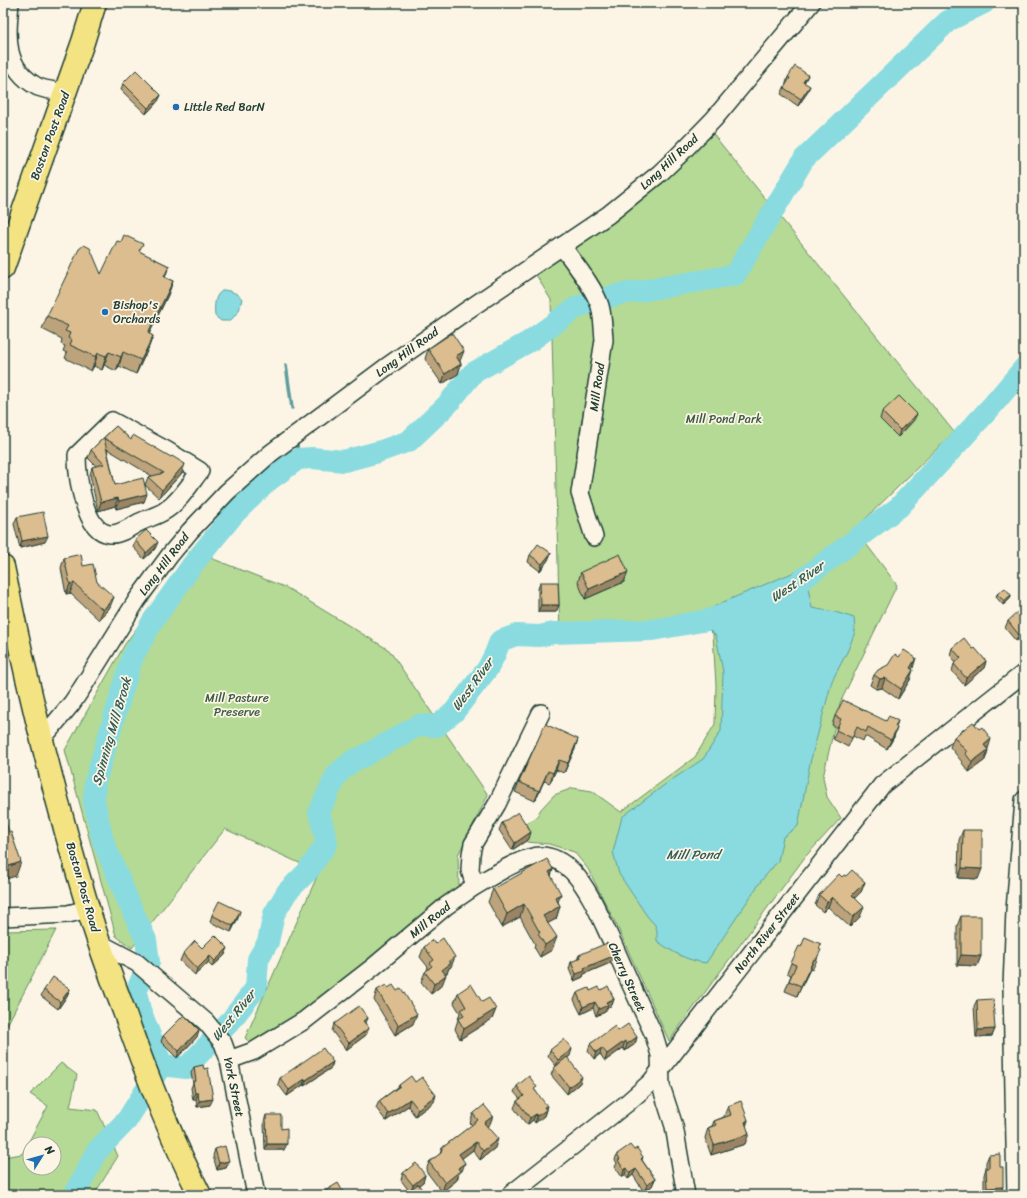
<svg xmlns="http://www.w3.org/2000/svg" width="1027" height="1198" viewBox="0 0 1027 1198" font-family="Sriracha,sans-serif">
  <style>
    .green { fill: #b4da95; stroke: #6a8c64; fill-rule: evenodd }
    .water { fill: #89dbe0; stroke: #5f9c9b }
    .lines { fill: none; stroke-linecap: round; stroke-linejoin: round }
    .stream { stroke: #5f9c9b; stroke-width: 3.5 }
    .river { stroke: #89dbe0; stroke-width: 22 }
    .minor-casing { stroke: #1f3d34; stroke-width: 20 }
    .major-casing { stroke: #1f3d34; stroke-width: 25 }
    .minor { stroke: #fcf5e5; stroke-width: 17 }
    .major { stroke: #f4e382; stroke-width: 22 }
    .wall { fill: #bda37b; stroke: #1f3d34; fill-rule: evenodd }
    .shaded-wall { fill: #9a8464; stroke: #1f3d34 }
    .building { fill: #dcbd8f; stroke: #1f3d34 }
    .poi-dot { fill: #1f6fb2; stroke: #fcf5e5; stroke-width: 1.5 }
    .labels { text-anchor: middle; stroke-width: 3.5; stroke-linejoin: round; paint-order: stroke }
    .poi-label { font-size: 12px; fill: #1f3d34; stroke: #fcf5e5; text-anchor: start }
    .street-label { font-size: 12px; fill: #1f3d34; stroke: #fcf5e5 }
    .park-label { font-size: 12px; fill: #3d5c47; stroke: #fcf5e5 }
    .water-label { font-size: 13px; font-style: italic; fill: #345d56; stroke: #fcf5e5 }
  </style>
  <rect width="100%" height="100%" fill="#fcf5e5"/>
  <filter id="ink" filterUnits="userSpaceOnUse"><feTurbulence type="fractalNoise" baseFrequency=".025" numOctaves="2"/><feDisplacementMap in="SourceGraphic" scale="8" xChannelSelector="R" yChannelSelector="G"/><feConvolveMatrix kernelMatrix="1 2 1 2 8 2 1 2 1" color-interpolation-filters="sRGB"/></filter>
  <g filter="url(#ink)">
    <g class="green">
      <path d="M713,134L954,432L855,529L897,585L840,703L823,777L827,797L841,818L805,857L669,1041L617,926L588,869L574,852L549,844L527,842L524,824L536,818L541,809L554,795L573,788L592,791L621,812L695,757L715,724L716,686L713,634L702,623L661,631L560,638L551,300L535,273L564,256L676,167Z"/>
      <path d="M193,551L287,588L389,650L488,795L458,855L459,887L339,989L251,1043L245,1038L319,872L225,829L132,948L116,936L65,750L125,644Z"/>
      <path d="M56,930L3,1033V931Z"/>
      <path d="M61,1063L77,1075L70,1107L97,1110L118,1156L94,1195H3V1157L22,1154L48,1106L30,1094ZM30,1144H54V1168H30Z"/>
    </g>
    <g class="water">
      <path d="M224,290C231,291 238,293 242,299L239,311L230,321H221L215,316C214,306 214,294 224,290Z"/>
      <path d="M797,571L807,582L812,608L835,612L854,618L855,632L848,650L832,681L810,763L798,826L783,837L778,861L761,881L706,963C685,960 674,953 657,941V930L655,925L647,916L619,874L613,852L622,817L667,783L703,759L721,731L723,672L716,636L708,629L707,611L721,603Z"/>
    </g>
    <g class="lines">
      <g class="stream">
        <path d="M286,365L292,408"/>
        <path d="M297,442L298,459"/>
      </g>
      <g class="river">
        <path d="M780,594L791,588L899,507L991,407L1024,368"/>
        <path d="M162,1065L140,1010L136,992L149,962L146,940L129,903L103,841L94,801L95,782L132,658L152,622L193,564L234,514L269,480L298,459L312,458L344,461L378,452L409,441L447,405L473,373L530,341L577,307L616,295L735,275L804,159L948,21L984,3"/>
        <path d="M162,1065L186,1068L229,1023L256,988L258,959L268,942L274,914L287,892L308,871L327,843L319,812L337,774L354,760L362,757L419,725L437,726L454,712L488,668L495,654L500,641L516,635L539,636L554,633L652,630L708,620L737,611"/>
        <path d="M74,1195L97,1151L127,1120L159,1069"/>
      </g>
      <defs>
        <g id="minor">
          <path d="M10,3C7,37 3,68 38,87C46,90 57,91 65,93"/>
          <path d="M562,246C574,263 594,287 600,306C603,317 603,329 604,340L580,493L594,537"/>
          <path d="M112,421L166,450L200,471C190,484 180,501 166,510C158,516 147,518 138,523C131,527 119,535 110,534C84,532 77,476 77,455Z"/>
          <path d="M42,739L72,703L82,688L137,600L170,555L190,531L227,492L271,453L385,368L466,311L608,215L660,173L678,156L714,119L811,3"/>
          <path d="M475,886C491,877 522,856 541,856C553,856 564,863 573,872C591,892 601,919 613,944C626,974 640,1005 654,1035L660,1055L661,1086L674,1126L686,1195"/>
          <path d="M3,917L68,914L88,909"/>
          <path d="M99,943L137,963L206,1022L223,1043L229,1060L256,1195"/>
          <path d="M229,1060L254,1051L305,1020L372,968L446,906L475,886L470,870L471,854L473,844L497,804L541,713"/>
          <path d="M510,1195L626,1104L651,1082L882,785L1024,673"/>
          <path d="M1016,1195L1012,987L1015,910L1024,800"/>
        </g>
        <g id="major">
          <path d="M3,268L83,42L95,3"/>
          <path d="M3,567C26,681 54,796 88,908C98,943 111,977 124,1011C146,1074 170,1136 200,1195"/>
        </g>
      </defs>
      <use href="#minor" class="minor-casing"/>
      <use href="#major" class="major-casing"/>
      <use href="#minor" class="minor"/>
      <use href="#major" class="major"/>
    </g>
    <g class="wall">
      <path d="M808,75L804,83L807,93L798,106L781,94L786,84V83L788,77Z"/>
      <path d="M123,83L161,95L158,101L146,114L121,90Z"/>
      <path d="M140,252L169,266L165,278L173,281L168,295L149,334L153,336L148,349L136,374L119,366L116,371L104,365L102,370L94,366L91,371L65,358L67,353L63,351L65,346L61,344L62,339L42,329L47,316L101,274Z"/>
      <path d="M428,349L460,361L461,364L458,374L442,384L425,359Z"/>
      <path d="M882,412L914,420L898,437L880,419Z"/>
      <path d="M116,426L131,440L182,473L159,498L145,485L144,502L116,509L115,506L98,511L90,475L92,467L96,466L88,458L91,450ZM107,449L152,476L148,477L145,485H115Z"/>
      <path d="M17,517L45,542L20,548L14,524Z"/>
      <path d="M135,540L155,549L144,559L133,547Z"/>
      <path d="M551,553L548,560L540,571L528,562L530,555Z"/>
      <path d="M64,558L83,566L97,582L110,607L99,620L70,593L66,594L61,568Z"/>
      <path d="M581,572H628L624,582L585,599L578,582Z"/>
      <path d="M540,582L559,605L556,612H538V589Z"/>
      <path d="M997,594L1011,595L1010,599L1003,605L996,597Z"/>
      <path d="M1008,621L1024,635L1016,641L1005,628Z"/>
      <path d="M952,648L973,649L986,661L984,668L964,685L952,671L954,664L956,662L950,655Z"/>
      <path d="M913,668L912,669L910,680L898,699L882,688L876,689L870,685L874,675Z"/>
      <path d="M835,716L886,721H898L896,727L894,737L887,749L865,736L863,741L853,736L848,747L833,739L837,728L832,725Z"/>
      <path d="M954,737L988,750L985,760L969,772L962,763V762L950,747Z"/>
      <path d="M575,749L564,773L556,770L550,783L544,781L535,801L515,792L519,782Z"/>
      <path d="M502,823L529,839L512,850L499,830Z"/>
      <path d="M963,830L978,879L958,878L959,840Z"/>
      <path d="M553,869L551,876L558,902L560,906L556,919L548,923L552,950L540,957L534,947L535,944L520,917L502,927L488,902L493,889Z"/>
      <path d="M846,876L865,882L861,892L855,898L860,917L850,927L828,907L823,912L815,905L819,895L842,877Z"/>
      <path d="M212,915L238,918L231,932L210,922Z"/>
      <path d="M961,916L981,956L977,966L957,965V926Z"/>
      <path d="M821,944L819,949L817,960L812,970L810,969L797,996L785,991L791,975L787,973L791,963L801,947Z"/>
      <path d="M424,947L451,967L449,968L447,973L445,974L442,985L431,994L421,982L425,972L427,970L428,967L420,957Z"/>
      <path d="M202,948L225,955L212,967L208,963L195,975L180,961L183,954Z"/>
      <path d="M579,955L610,963L584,974L583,977L574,981L569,969L571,962L577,960Z"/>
      <path d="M388,988L397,991L413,1024L395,1035L374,1000L377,990Z"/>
      <path d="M70,989L67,996L58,1009L41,996L44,990Z"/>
      <path d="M601,990L614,999L612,1005L607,1008L605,1012L596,1016L593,1008L581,1014L574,1000L577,993Z"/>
      <path d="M458,993L482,1002L496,1009L492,1019L460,1039L455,1029L460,1013L454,1003Z"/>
      <path d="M977,1000L995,1029L992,1036L976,1037L974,1006Z"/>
      <path d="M368,1018L365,1024L366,1035L346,1050L332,1031L334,1024Z"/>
      <path d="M618,1031L637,1037L635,1044L625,1051L623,1048L605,1061L600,1054L594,1059L588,1051L590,1044Z"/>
      <path d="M163,1036L197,1037L177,1058L161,1042Z"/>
      <path d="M550,1050L570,1056L567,1058L580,1083L567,1094L551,1075L554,1068L556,1066L548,1056Z"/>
      <path d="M333,1062L331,1068L304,1086L303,1085L287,1096L278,1084L280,1078Z"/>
      <path d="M194,1067L210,1105L197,1107L196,1100H193L191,1088L193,1083L191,1073Z"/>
      <path d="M415,1082L434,1102L415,1116L408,1106L386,1121L376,1108L379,1101L398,1087L399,1085Z"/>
      <path d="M517,1086L535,1090L546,1110L544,1116L535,1123L533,1120L527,1125L514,1108L517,1101L520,1099L514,1092Z"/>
      <path d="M728,1106L748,1120L746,1126L745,1144L711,1155L705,1138L708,1128L712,1126L714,1121L724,1117V1116Z"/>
      <path d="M473,1114L490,1124L487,1127L495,1148L480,1160L473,1150L462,1158V1171L459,1173L457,1180L442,1192L426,1171L429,1162L440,1154L442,1148L472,1125L470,1123Z"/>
      <path d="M266,1115L281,1129L284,1150H265L264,1122Z"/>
      <path d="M215,1149L229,1161L226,1168L217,1170L213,1156Z"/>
      <path d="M634,1150L643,1157L642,1160L655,1179L652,1186L644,1192L633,1175L628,1179L625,1175L622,1177L615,1167L617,1163L615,1160L617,1154Z"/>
      <path d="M989,1155L1001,1194H984V1175L986,1168V1162Z"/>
      <path d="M403,1173L425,1175L423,1182L409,1191L401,1180Z"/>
      <path d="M325,1191L345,1195H323Z"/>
    </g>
    <g class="shaded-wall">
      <path d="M808,75L801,89L803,82Z"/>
      <path d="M810,86L807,93L798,106L801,99Z"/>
      <path d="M161,95L158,101L146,114L148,108Z"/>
      <path d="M173,281L168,295L143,347L148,333Z"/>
      <path d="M153,336L148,349L136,374L141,360Z"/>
      <path d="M464,351L460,361L453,366L456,356Z"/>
      <path d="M109,352L104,365L102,370L106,356Z"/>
      <path d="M123,352L119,366L116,371L121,357Z"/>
      <path d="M98,353L94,366L91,371L96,357Z"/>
      <path d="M461,364L458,374L442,384L445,374Z"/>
      <path d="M917,414L914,420L898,437L900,430Z"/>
      <path d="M185,464L182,473L159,498L162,490Z"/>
      <path d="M147,494L144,502L116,509L119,501Z"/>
      <path d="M118,498L115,506L98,511L101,502Z"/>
      <path d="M48,536L45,542L20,548L22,541Z"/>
      <path d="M158,542L155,549L144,559L146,553Z"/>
      <path d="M551,553L548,560L540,571L542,564Z"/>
      <path d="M628,572L624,582L585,599L589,589Z"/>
      <path d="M74,583L70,593L66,594L70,584Z"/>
      <path d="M1011,595L1010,599L1003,605L1004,601Z"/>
      <path d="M114,597L110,607L99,620L103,610Z"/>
      <path d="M541,605H559L556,612H538Z"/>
      <path d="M1024,630V635L1016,641L1019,635Z"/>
      <path d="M916,658L913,668L906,678L910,668Z"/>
      <path d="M986,661L984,668L964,685L966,678Z"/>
      <path d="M913,670L910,680L898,699L901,689Z"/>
      <path d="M885,678L882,688L876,689L880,679Z"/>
      <path d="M897,728L894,737L887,749L891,740Z"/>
      <path d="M578,739L575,749L564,773L568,763Z"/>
      <path d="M991,739L988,749L984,745Z"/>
      <path d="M988,750L985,760L969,772L972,762Z"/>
      <path d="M559,760L556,770L550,783L553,773Z"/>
      <path d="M548,771L544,781L535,801L539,791Z"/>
      <path d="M531,832L529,839L512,850L515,843Z"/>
      <path d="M21,862L16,876L3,880V868Z"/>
      <path d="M962,868L982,869L978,879L958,878Z"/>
      <path d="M553,869L549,882V872Z"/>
      <path d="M865,882L861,892L848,905L852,895Z"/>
      <path d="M561,894L556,907L555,897Z"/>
      <path d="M832,897L828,907L823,912L827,902Z"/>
      <path d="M524,904L520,917L502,927L507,914Z"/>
      <path d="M560,906L556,919L539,928L543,916Z"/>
      <path d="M864,907L860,917L850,927L853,917Z"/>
      <path d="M240,911L238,918L231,932L233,926Z"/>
      <path d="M557,937L552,950L540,957L545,945Z"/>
      <path d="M228,948L225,955L212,967L215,961Z"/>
      <path d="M961,955L981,956L977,966L957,965Z"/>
      <path d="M210,956L208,963L195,975L197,969Z"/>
      <path d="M613,956L610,963L584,974L583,977L574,981L576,974L584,968Z"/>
      <path d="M455,957L451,967L449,968L447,973L438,980L442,970L449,961Z"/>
      <path d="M814,959L810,969L797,996L801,986Z"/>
      <path d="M446,975L442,985L431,994L434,984Z"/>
      <path d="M70,989L67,996L58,1009L60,1002Z"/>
      <path d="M614,999L612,1005L607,1008L605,1012L596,1016L599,1009L606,1002Z"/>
      <path d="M595,1002L593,1008L581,1014L583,1007Z"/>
      <path d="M496,1009L492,1019L460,1039L464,1029Z"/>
      <path d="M417,1014L413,1024L395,1035L398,1025Z"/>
      <path d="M368,1018L365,1024L363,1021Z"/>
      <path d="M369,1028L366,1035L346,1050L349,1043Z"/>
      <path d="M995,1029L992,1036L976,1037L978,1030Z"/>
      <path d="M199,1030L197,1037L177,1058L179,1051Z"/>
      <path d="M637,1037L635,1044L625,1051L627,1044Z"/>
      <path d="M625,1041L623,1048L605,1061L607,1054Z"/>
      <path d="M602,1048L600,1054L594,1059L596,1052Z"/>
      <path d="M572,1049L570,1056L556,1067L558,1060Z"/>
      <path d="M333,1062L331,1068L304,1086L306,1080Z"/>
      <path d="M582,1077L580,1083L567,1094L569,1087Z"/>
      <path d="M305,1079L303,1085L287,1096L289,1090Z"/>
      <path d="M195,1093H198L196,1100H193Z"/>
      <path d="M436,1095L434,1102L415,1116L418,1109Z"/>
      <path d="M213,1099L210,1105L197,1107L199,1101Z"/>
      <path d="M410,1099L408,1106L386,1121L388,1114Z"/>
      <path d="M547,1106L544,1116L535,1123L537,1116L544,1107Z"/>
      <path d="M536,1114L533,1120L527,1125L530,1118Z"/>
      <path d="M493,1116L490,1124L481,1132L484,1123Z"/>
      <path d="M748,1120L745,1130V1122Z"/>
      <path d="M749,1134L745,1144L711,1155L714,1145Z"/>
      <path d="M498,1139L495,1148L480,1160L483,1151Z"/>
      <path d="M476,1142L473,1150L456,1163L459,1154Z"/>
      <path d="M267,1144H287L284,1150H265Z"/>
      <path d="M229,1161L226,1168L217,1170L219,1163Z"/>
      <path d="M465,1163L462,1171L459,1173L457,1180L442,1192L445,1183L458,1168Z"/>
      <path d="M627,1168L625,1175L622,1177L624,1170Z"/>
      <path d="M636,1169L633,1175L628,1179L630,1173Z"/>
      <path d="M425,1175L423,1182L410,1192L413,1185Z"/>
      <path d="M655,1179L652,1186L644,1192L647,1185Z"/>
      <path d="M1003,1187L1001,1194H984L987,1188Z"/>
    </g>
    <g class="building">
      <path d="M795,66L808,75L803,82L810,86L801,99L784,88L790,78L788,77Z"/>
      <path d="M136,70L161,95L148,108L123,83Z"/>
      <path d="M124,235L143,244L139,251L169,266L164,277L173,281L148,333L153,336L141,360L123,352L121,357L109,352L106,356L98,353L96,357L70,345L72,340L68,338L70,333L65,331L68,326L47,316L79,249L84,245L90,248L101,274L117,241L121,242Z"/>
      <path d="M452,333L464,351L456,356L461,364L445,374L428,349Z"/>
      <path d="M899,396L917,414L900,430L882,412Z"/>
      <path d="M116,426L131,440L133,435L171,457L172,456L185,464L162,490L148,477L164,473L104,438L115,485L143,478L147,494L119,501L118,498L101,502L92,467L104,464L91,450Z"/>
      <path d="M43,512L48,536L22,541L17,517Z"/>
      <path d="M146,530L158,542L146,553L135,540Z"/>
      <path d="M538,544L551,553L542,564L530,555Z"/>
      <path d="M81,554L83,566L93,564L97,582L114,597L103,610L74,583L70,584L64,558Z"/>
      <path d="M620,554L628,572L589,589L581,572Z"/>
      <path d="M540,582H558L559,605H541Z"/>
      <path d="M1005,588L1011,595L1004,601L997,594Z"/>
      <path d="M1020,610L1024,615V630L1019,635L1008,621Z"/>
      <path d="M964,638L973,649L975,648L986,661L966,678L954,664L961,658L952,648Z"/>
      <path d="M904,650L916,658L910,668L913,670L901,689L885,678L880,679L874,675L878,670L888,665L895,654L899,657Z"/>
      <path d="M843,700L886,721L889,716L898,721L895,726L897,728L891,740L868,727L866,732L857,727L852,738L836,730L841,719L835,716Z"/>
      <path d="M973,722L979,729L982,727L991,739L984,745L988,750L972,762L965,753L967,752L954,737Z"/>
      <path d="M545,724L578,739L568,763L559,760L553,773L548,771L539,791L519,782Z"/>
      <path d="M518,812L531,832L515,843L502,823Z"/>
      <path d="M3,813L9,832H11L21,862L3,868Z"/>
      <path d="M963,830H982V869L962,868Z"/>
      <path d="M547,859L553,869L549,872L561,894L555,897L560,906L543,916L557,937L545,945L538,934L540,933L524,904L507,914L493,889Z"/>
      <path d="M852,870L865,882L852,895L864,907L853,917L832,897L827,902L819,895L839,874L842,877L844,875L846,876Z"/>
      <path d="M219,901L240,911L233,926L212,915Z"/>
      <path d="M961,916H981V956L961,955Z"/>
      <path d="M215,935L228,948L215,961L210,956L197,969L183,954L195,941L202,948Z"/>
      <path d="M805,937L821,944L819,949L821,950L816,960L814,959L801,986L789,981L796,965L791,963L799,946L801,947Z"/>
      <path d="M443,938L455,957L449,961L451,963L442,970L446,975L434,984L425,972L432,966L430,963L434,960L424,947L432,940L435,944Z"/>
      <path d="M607,943L613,956L584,968L585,971L576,974L571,962L580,958L579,955Z"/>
      <path d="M53,977L70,989L60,1002L44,990Z"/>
      <path d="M471,984L482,1002L489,998L496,1009L464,1029L458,1019L464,1016L461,1010L466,1007L458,993Z"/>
      <path d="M386,985L388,988L393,985L397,991L401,988L417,1014L398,1025L377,990Z"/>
      <path d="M608,986L614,999L606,1002L608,1005L599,1009L595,1002L583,1007L577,993L589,988L590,991L599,987L601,990Z"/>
      <path d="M993,999L995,1029L978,1030L977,1000Z"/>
      <path d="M359,1006L368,1018L363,1021L369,1028L349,1043L334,1024Z"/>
      <path d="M184,1015L199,1030L179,1051L163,1036Z"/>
      <path d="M628,1024L637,1037L627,1044L625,1041L607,1054L602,1048L596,1052L590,1044L615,1026L618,1031Z"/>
      <path d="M564,1039L572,1049L558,1060L550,1050Z"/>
      <path d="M323,1048L333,1062L306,1080L305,1079L289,1090L280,1078Z"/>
      <path d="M567,1057L582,1077L569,1087L554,1068Z"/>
      <path d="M203,1065L204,1069L208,1068L213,1099L199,1101L198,1093H195L193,1082L196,1081L194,1067Z"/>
      <path d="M411,1076L415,1082L422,1077L436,1095L418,1109L410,1099L388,1114L379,1101L400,1086L399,1085Z"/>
      <path d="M529,1076L537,1087L534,1089L547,1106L544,1107L546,1110L537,1116L536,1114L530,1118L517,1101L524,1096L517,1086Z"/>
      <path d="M741,1101L748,1120L745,1122L749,1134L714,1145L708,1128L716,1125L714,1121L731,1115L728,1106Z"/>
      <path d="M484,1105L493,1116L484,1123L498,1139L483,1151L476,1142L459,1154L465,1163L458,1168L460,1171L445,1183L429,1162L441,1153L442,1148L478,1120L473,1114Z"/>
      <path d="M266,1115H281V1129L287,1128V1144H267Z"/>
      <path d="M630,1145L634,1150L637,1148L643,1157L641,1159L655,1179L647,1185L636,1169L630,1173L627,1168L624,1170L618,1160L620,1159L617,1154Z"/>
      <path d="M225,1146L229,1161L219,1163L215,1149Z"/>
      <path d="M1000,1154V1167H1003V1187L987,1188L986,1168H989V1155Z"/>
      <path d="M416,1163L425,1175L413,1185L403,1173Z"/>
      <path d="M338,1183L345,1195H327L325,1191Z"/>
      <path d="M418,1184L426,1195H403Z"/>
    </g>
  </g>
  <g class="poi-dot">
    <circle cx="176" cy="107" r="4"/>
    <circle cx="105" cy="312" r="4"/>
  </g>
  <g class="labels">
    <g class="poi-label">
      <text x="184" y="111">Little Red BarN</text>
      <text x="113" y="309">Bishop's<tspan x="113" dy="14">Orchards</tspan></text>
    </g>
    <g class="street-label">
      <text transform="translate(50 136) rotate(-70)" y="4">Boston Post Road</text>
      <text transform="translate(669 162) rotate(-43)" y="4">Long Hill Road</text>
      <text transform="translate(407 352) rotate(-36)" y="4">Long Hill Road</text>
      <text transform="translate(597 387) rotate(-82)" y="4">Mill Road</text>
      <text transform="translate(164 564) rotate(-53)" y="4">Long Hill Road</text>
      <text transform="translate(83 887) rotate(74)" y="4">Boston Post Road</text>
      <text transform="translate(430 920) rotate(-39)" y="4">Mill Road</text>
      <text transform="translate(767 933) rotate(-52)" y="4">North River Street</text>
      <text transform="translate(627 977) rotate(66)" y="4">Cherry Street</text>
      <text transform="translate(234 1087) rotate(78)" y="4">York Street</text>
    </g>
    <g class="park-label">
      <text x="724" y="423">Mill Pond Park</text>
      <text x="237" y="702">Mill Pasture<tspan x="237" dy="14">Preserve</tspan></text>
    </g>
    <g class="water-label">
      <text transform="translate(797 581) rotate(-34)" y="5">West River</text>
      <text transform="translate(472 684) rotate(-54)" y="5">West River</text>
      <text transform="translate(111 731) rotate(-74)" y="5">Spinning Mill Brook</text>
      <text x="693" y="859">Mill Pond</text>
      <text transform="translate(233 1015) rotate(-51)" y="5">West River</text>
    </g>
  </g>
  <rect width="1027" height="1198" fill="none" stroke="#fcf5e5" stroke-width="16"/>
  <rect x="8" y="8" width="1011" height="1182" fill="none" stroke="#1f3d34" stroke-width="1.5" filter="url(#ink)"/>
  <g transform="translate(42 1156) rotate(53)"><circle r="19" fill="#fcf5e5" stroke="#a4ab9e"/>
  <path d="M0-3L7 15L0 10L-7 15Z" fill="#1f6fb2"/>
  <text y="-6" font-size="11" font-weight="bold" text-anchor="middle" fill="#1f3d34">N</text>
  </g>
</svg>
